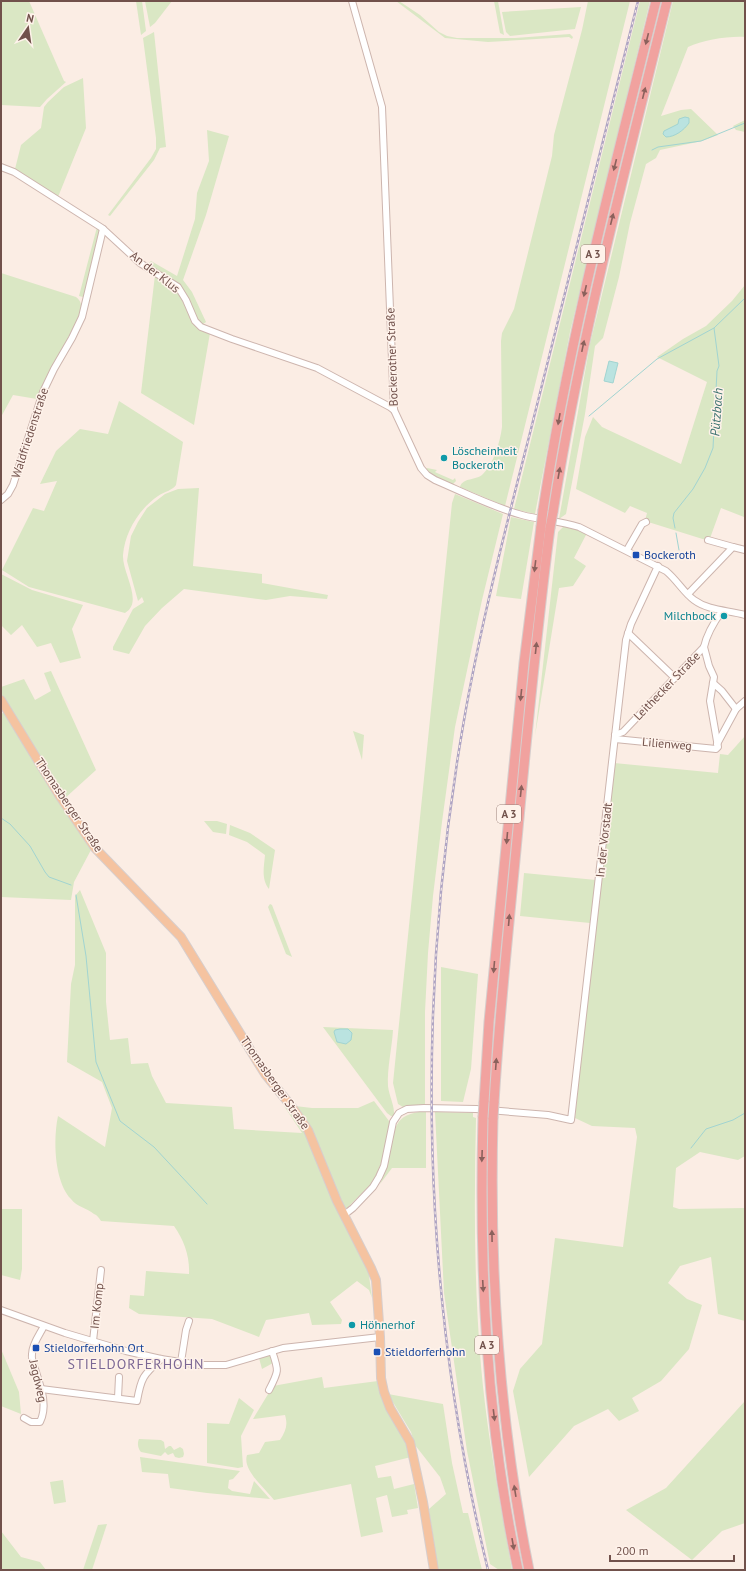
<svg xmlns="http://www.w3.org/2000/svg" width="746" height="1571" viewBox="0 0 746 1571" font-family="'PT Sans',sans-serif">
  <style>
    .green { fill: #dae7c4 }
    .water { fill: #bae3e0; stroke: #a1d4d1 }
    .lines { fill: none; stroke-linecap: round; stroke-linejoin: round }
    .stream { stroke: #a1d4d1; stroke-width: 1 }
    .minor-casing { stroke: #cdb5ae; stroke-width: 8 }
    .major-casing { stroke: #d7cecd; stroke-width: 10 }
    .highway-casing { stroke: #d7cecd; stroke-width: 11 }
    .minor { stroke: #fff; stroke-width: 6 }
    .major { stroke: #f5c3a0; stroke-width: 8 }
    .highway { stroke: #f1a29f; stroke-width: 9 }
    .rail-casing { stroke: #aea4c3; stroke-width: 2.5 }
    .rail { stroke: #fef2ea; stroke-width: 1; stroke-dasharray: 3; stroke-linecap: butt }
    .highway-bridge-casing { stroke: #d7cecd; stroke-width: 11; stroke-linecap: butt }
    .highway-bridge { stroke: #f1a29f; stroke-width: 9 }
    .oneway { fill: #8b615c }
    .culture-dot { fill: #0f9aa8; stroke: #fef2ea; stroke-width: 1.5 }
    .transit-dot { fill: #1a4fb4; stroke: #fef2ea; stroke-width: 1.5 }
    .labels { text-anchor: middle; stroke-width: 3; stroke-linejoin: round; paint-order: stroke }
    .shield { fill: #fef2ea; stroke: #9b817b; stroke-width: 1 }
    .shield-label { font-size: 11px; font-weight: bold; fill: #71514b }
    .street-label { font-size: 12px; fill: #71514b; stroke: #fef2ea }
    .culture-label { font-size: 12px; fill: #0d838f; stroke: #fef2ea; text-anchor: start }
    .transit-label { font-size: 12px; fill: #164399; stroke: #fef2ea; text-anchor: start }
    .water-label { font-size: 13px; font-style: italic; fill: #407673; stroke: #fef2ea }
    .quarter-label { font-size: 14px; letter-spacing: 1px; fill: #7b6794; stroke: #fef2ea }
  </style>
  <rect width="100%" height="100%" fill="#fbede4"/>
  <g class="green">
    <path d="M1,1H29L64,81L66,82L47,99L40,107L1,105Z"/>
    <path d="M136,1H142L146,31L141,35Z"/>
    <path d="M145,1H172L155,23L150,27Z"/>
    <path d="M396,1H399L420,15L439,32L447,36L457,38H515L570,34L573,37L572,39L569,37L488,42L445,38Z"/>
    <path d="M494,1H498L504,35L500,33Z"/>
    <path d="M588,1H630L505,506L460,487C463,477 476,481 483,474C494,463 500,442 502,427L501,341L502,333L514,309L552,156L554,135L582,30Z"/>
    <path d="M640,1H650L570,332L535,514L514,509Z"/>
    <path d="M673,1H745V37C728,36 703,40 688,47L661,116L681,110L691,109L718,135L702,141L660,150L656,158L646,164L630,223L619,277L603,338L595,346L585,414L566,514L559,519L590,344Z"/>
    <path d="M581,7L575,29L510,36L506,32L502,12Z"/>
    <path d="M154,32L166,147L160,148L154,160L110,216L108,215L151,158L156,149V138L143,38Z"/>
    <path d="M83,78L86,128L58,197L15,169L21,145L41,128L44,107L48,102L64,87Z"/>
    <path d="M745,120V132L736,130L733,126Z"/>
    <path d="M207,130L229,136L206,215L183,280L192,292L206,322L202,325C193,316 191,303 185,292C178,281 158,272 147,265L151,261L177,276L195,219L197,193L209,161Z"/>
    <path d="M97,227L100,230L84,302L83,297L79,296Z"/>
    <path d="M1,273L76,297C83,302 81,309 81,316L37,399L13,395L1,417Z"/>
    <path d="M155,275L177,289L192,322L210,333L194,425L141,393Z"/>
    <path d="M745,285L744,517L721,508L709,541L645,521L647,513L630,506L625,513L576,489L585,437L593,417L602,427L681,464L707,382L657,357L683,339L706,326L732,301Z"/>
    <path d="M119,401L183,442L176,485C173,490 164,492 158,496C139,509 125,532 123,555C122,573 144,602 125,613L29,587L2,570L33,508L44,511L57,481L40,484L56,451L80,429L108,434Z"/>
    <path d="M427,468L437,470L435,472L437,473L453,480L455,478L456,481L452,485L432,475L426,469Z"/>
    <path d="M199,488L193,566L262,574V583L328,595L327,599L290,596L266,600L184,589L162,608L145,626L129,654L113,650V647L133,609L144,602L142,597L138,601L127,561L131,536L138,522L147,508L165,494L178,489Z"/>
    <path d="M455,494L503,514L482,600L455,727L442,822L433,896L428,953L425,1012V1105L403,1107L398,1104L393,1083L452,503Z"/>
    <path d="M511,517L534,522L521,599L496,596Z"/>
    <path d="M563,527H568L587,533L574,558L586,566L573,586L559,588L535,736L558,532Z"/>
    <path d="M1,574L32,590L83,605L72,629L81,658L60,663L51,643L37,647L22,625L11,635L1,625Z"/>
    <path d="M51,671L96,770L64,799L1,696V687L24,679L35,700L51,691L44,673Z"/>
    <path d="M5,712L92,848L74,882L71,900L1,897V714Z"/>
    <path d="M353,731L364,735L362,760Z"/>
    <path d="M745,736V1156L738,1160L700,1152L676,1168L673,1207L679,1209L745,1208V1321L718,1314L711,1257L680,1266L668,1283L687,1299L702,1305L689,1349L661,1381L632,1398L639,1411L619,1421L608,1409L574,1426L529,1477L513,1391L520,1369L542,1344L555,1238L623,1247L637,1137L635,1128L592,1126L575,1118L583,1036L614,763L718,773L720,754L728,755Z"/>
    <path d="M204,821H217L227,824L226,834L213,832Z"/>
    <path d="M230,825L250,833L275,850L269,889C261,879 264,867 265,855L247,842L229,835Z"/>
    <path d="M524,873L596,880L590,923L520,916Z"/>
    <path d="M80,890L106,953V1002L110,1040L128,1038L131,1064L148,1063L152,1076L166,1103L232,1107L234,1129L302,1133L284,1106L286,1103L302,1124L368,1268L372,1298L369,1290L357,1281L330,1302L342,1320L341,1324L312,1325L309,1313L266,1320L259,1337L212,1319L139,1314L129,1308L130,1295L144,1296L146,1271L189,1274C190,1257 184,1240 174,1226L101,1221C99,1218 97,1215 94,1214C87,1208 77,1207 71,1199C54,1181 53,1139 58,1116L105,1147L112,1108L102,1082L67,1062L71,984L75,965V896Z"/>
    <path d="M270,904L272,905L292,957L286,954L268,907Z"/>
    <path d="M441,967L478,974L471,1069L463,1102L441,1101Z"/>
    <path d="M323,1027L393,1030C392,1048 387,1068 388,1086C389,1096 395,1106 394,1116H391L387,1113Z"/>
    <path d="M374,1101L389,1121V1127L383,1158L374,1181L347,1208H343L295,1106L312,1108H358Z"/>
    <path d="M426,1111V1168H392L380,1184C384,1175 387,1167 389,1157C395,1129 392,1114 426,1111Z"/>
    <path d="M435,1112L473,1113V1117L476,1118C474,1201 474,1284 481,1366C487,1435 500,1502 512,1570H499L490,1564L467,1451L444,1293Z"/>
    <path d="M1,1209H22V1269L20,1280L1,1275Z"/>
    <path d="M1,1349L19,1392L21,1414L1,1406Z"/>
    <path d="M268,1354L271,1356L273,1363L262,1369L259,1358Z"/>
    <path d="M322,1377L324,1388L378,1381L402,1432L411,1457L375,1466L378,1478L391,1476L394,1489L414,1484L418,1508L407,1510L408,1514L392,1517L387,1495L376,1498L383,1532L361,1537L351,1484L274,1500C265,1488 242,1470 247,1455L259,1453L265,1442L280,1440C286,1431 288,1425 285,1415L253,1419L273,1386Z"/>
    <path d="M388,1394L443,1404L452,1463L463,1513H468L482,1570H438L429,1509L446,1494L440,1477L415,1445L411,1432Z"/>
    <path d="M239,1398L254,1410L241,1436L243,1467L238,1468L207,1463V1423L229,1424Z"/>
    <path d="M745,1401V1523L722,1531L692,1560L626,1510L666,1488Z"/>
    <path d="M139,1439L161,1440L164,1442L165,1449L169,1446H171L174,1450L180,1447L183,1449L184,1454L183,1457L179,1458L175,1457L173,1453L168,1455L165,1452L161,1456L141,1452C138,1449 137,1443 139,1439Z"/>
    <path d="M140,1457L240,1471L233,1479L229,1480L228,1488L232,1491L250,1494L254,1481L270,1499L207,1493L170,1488L168,1474L142,1472Z"/>
    <path d="M63,1480L66,1502L54,1504L50,1482Z"/>
    <path d="M107,1524L92,1570H83L98,1525Z"/>
    <path d="M1,1531L21,1557L40,1562L46,1570H1Z"/>
  </g>
  <g class="water">
    <path d="M685,117L689,118V123C684,130 675,137 666,137L663,134L664,131L678,124L679,119Z"/>
    <path d="M609,361L618,363L613,383L604,381Z"/>
    <path d="M340,1029H348L352,1033L351,1040L346,1044L337,1042L334,1032L335,1030Z"/>
  </g>
  <g class="lines">
    <g class="stream">
      <path d="M652,150L658,147L701,141L745,123"/>
      <path d="M589,416L657,359L714,328"/>
      <path d="M675,528L673,518L674,513L693,489L705,468L713,448L717,371L719,366L714,328L745,298"/>
      <path d="M676,533L679,550"/>
      <path d="M1,818L10,824L30,846L45,872L49,877L71,885"/>
      <path d="M76,895L86,956L96,1062L120,1121L154,1147L207,1204"/>
      <path d="M691,1148L706,1129L733,1120L745,1113"/>
    </g>
    <defs>
      <g id="minor">
        <path d="M352,1L382,107L394,410L421,468L427,475L435,480C463,492 492,507 522,515C541,520 560,521 579,527L666,571C677,580 684,593 694,600C709,611 728,610 745,615"/>
        <path d="M1,167L14,172L102,228L140,263L178,287L186,300L195,321L201,327L232,339L317,368L390,407L394,410"/>
        <path d="M1,500L8,494L13,485L43,392L54,369L72,338L82,317L103,229"/>
        <path d="M708,540L733,547"/>
        <path d="M627,550L642,524L646,522"/>
        <path d="M688,594L733,547L745,550"/>
        <path d="M628,633L675,678"/>
        <path d="M713,683L722,691L736,709"/>
        <path d="M615,735L623,732L704,647C707,633 714,622 722,611"/>
        <path d="M615,739L716,749L718,747L710,701L714,677L709,666L704,647"/>
        <path d="M717,744L736,709L745,701"/>
        <path d="M344,1215L353,1208L373,1187L379,1177L384,1166L393,1122L399,1113L407,1109L424,1108L476,1109L548,1115L571,1120L626,640L631,624L658,566"/>
        <path d="M1,1310L65,1333L126,1351L161,1359L200,1365H226L283,1348L380,1337"/>
        <path d="M93,1341L101,1270"/>
        <path d="M181,1362L186,1330L189,1321"/>
        <path d="M41,1389L137,1401C141,1378 143,1375 161,1359"/>
        <path d="M269,1390C279,1371 279,1371 272,1351"/>
        <path d="M118,1398L119,1377"/>
        <path d="M24,1418L31,1422H40C48,1406 41,1388 36,1372C34,1366 31,1360 32,1354C32,1344 40,1334 44,1326"/>
      </g>
      <path id="major" d="M1,700L59,795L95,848L181,937L265,1074L292,1107L308,1130L337,1201L371,1268L376,1280L380,1337L381,1378L384,1392L390,1408L410,1442L423,1502L434,1570"/>
      <g id="highway">
        <path d="M543,510C569,338 614,170 656,1"/>
        <path d="M553,512C580,339 625,171 667,1"/>
        <path d="M484,1102L489,1022L524,663L541,527"/>
        <path d="M494,1103C499,1018 508,934 516,850C526,743 536,635 550,528"/>
        <path d="M483,1117C479,1269 486,1421 518,1570"/>
        <path d="M493,1118C489,1270 499,1421 529,1570"/>
      </g>
    </defs>
    <use href="#minor" class="minor-casing"/>
    <use href="#major" class="major-casing"/>
    <use href="#highway" class="highway-casing"/>
    <use href="#minor" class="minor"/>
    <use href="#major" class="major"/>
    <use href="#highway" class="highway"/>
    <defs>
      <path id="rail" d="M488,1570C421,1294 415,1005 463,726C480,626 506,527 531,429C566,286 603,144 638,1"/>
    </defs>
    <use href="#rail" class="rail-casing"/>
    <use href="#rail" class="rail"/>
    <defs>
      <g id="highway-bridge">
        <path d="M541,527L543,510"/>
        <path d="M550,528L553,512"/>
        <path d="M483,1117L484,1102"/>
        <path d="M493,1118L494,1103"/>
      </g>
    </defs>
    <use href="#highway-bridge" class="highway-bridge-casing"/>
    <use href="#highway-bridge" class="highway-bridge"/>
  </g>
  <defs><path id="oneway-solid" d="M-6-.8H1V-3.2L6.5 0L1 3.2V.8H-6Z"/></defs>
  <g class="oneway">
    <use href="#oneway-solid" transform="translate(647 39) rotate(104)"/>
    <use href="#oneway-solid" transform="translate(644 93) rotate(-76)"/>
    <use href="#oneway-solid" transform="translate(615 165) rotate(104)"/>
    <use href="#oneway-solid" transform="translate(612 219) rotate(-76)"/>
    <use href="#oneway-solid" transform="translate(585 291) rotate(103)"/>
    <use href="#oneway-solid" transform="translate(583 346) rotate(-78)"/>
    <use href="#oneway-solid" transform="translate(559 419) rotate(100)"/>
    <use href="#oneway-solid" transform="translate(559 473) rotate(-80)"/>
    <use href="#oneway-solid" transform="translate(535 566) rotate(97)"/>
    <use href="#oneway-solid" transform="translate(536 648) rotate(-84)"/>
    <use href="#oneway-solid" transform="translate(521 695) rotate(96)"/>
    <use href="#oneway-solid" transform="translate(521 791) rotate(-84)"/>
    <use href="#oneway-solid" transform="translate(507 838) rotate(95)"/>
    <use href="#oneway-solid" transform="translate(509 920) rotate(-85)"/>
    <use href="#oneway-solid" transform="translate(494 967) rotate(95)"/>
    <use href="#oneway-solid" transform="translate(496 1064) rotate(-86)"/>
    <use href="#oneway-solid" transform="translate(482 1156) rotate(92)"/>
    <use href="#oneway-solid" transform="translate(492 1236) rotate(-91)"/>
    <use href="#oneway-solid" transform="translate(483 1286) rotate(87)"/>
    <use href="#oneway-solid" transform="translate(494 1415) rotate(83)"/>
    <use href="#oneway-solid" transform="translate(515 1491) rotate(-99)"/>
    <use href="#oneway-solid" transform="translate(513 1544) rotate(80)"/>
  </g>
  <g class="culture-dot">
    <circle cx="444" cy="458" r="4"/>
    <circle cx="724" cy="616" r="4"/>
    <circle cx="352" cy="1325" r="4"/>
  </g>
  <g class="transit-dot">
    <rect x="632" y="551" width="8" height="8" rx="2"/>
    <rect x="32" y="1344" width="8" height="8" rx="2"/>
    <rect x="373" y="1348" width="8" height="8" rx="2"/>
  </g>
  <g class="labels">
    <g class="shield">
      <rect x="581" y="245" width="24" height="18" rx="3"/>
      <rect x="497" y="805" width="24" height="18" rx="3"/>
      <rect x="475" y="1336" width="24" height="18" rx="3"/>
    </g>
    <g class="shield-label">
      <text x="593" y="258">A 3</text>
      <text x="509" y="818">A 3</text>
      <text x="487" y="1349">A 3</text>
    </g>
    <g class="street-label">
      <text transform="translate(155 272) rotate(38)" y="4">An der Klus</text>
      <text transform="translate(392 357) rotate(-92)" y="4">Bockerother Straße</text>
      <text transform="translate(30 433) rotate(-72)" y="4">Waldfriedenstraße</text>
      <text transform="translate(667 686) rotate(-46)" y="4">Leithecker Straße</text>
      <text transform="translate(667 744) rotate(5)" y="4">Lilienweg</text>
      <text transform="translate(69 805) rotate(56)" y="4">Thomasberger Straße</text>
      <text transform="translate(604 840) rotate(-84)" y="4">In der Vorstadt</text>
      <text transform="translate(275 1083) rotate(55)" y="4">Thomasberger Straße</text>
      <text transform="translate(97 1306) rotate(-84)" y="4">Im Komp</text>
      <text transform="translate(38 1381) rotate(77)" y="4">Jagdweg</text>
    </g>
    <g class="culture-label">
      <text x="452" y="455">Löscheinheit<tspan x="452" dy="14">Bockeroth</tspan></text>
      <text x="716" y="620" text-anchor="end">Milchbock</text>
      <text x="360" y="1329">Höhnerhof</text>
    </g>
    <g class="transit-label">
      <text x="644" y="559">Bockeroth</text>
      <text x="44" y="1352">Stieldorferhohn Ort</text>
      <text x="385" y="1356">Stieldorferhohn</text>
    </g>
    <g class="water-label">
      <text transform="translate(716 412) rotate(-86)" y="5">Pützbach</text>
    </g>
    <g class="quarter-label">
      <text x="136" y="1369">STIELDORFERHOHN</text>
    </g>
  </g>
  <rect width="746" height="1571" fill="none" stroke="#71514b" stroke-width="4"/>
  <g transform="translate(28 28) rotate(13)" stroke="#fef2ea" stroke-width="3" paint-order="stroke">
  <path d="M0-3L7 15L0 10L-7 15Z" fill="#71514b"/>
  <text y="-6" font-size="11" font-weight="bold" text-anchor="middle" fill="#71514b">N</text>
  </g>
  <path d="M610 1555v6h124v-6" fill="none" stroke="#71514b" stroke-width="2"/>
  <text x="616" y="1555" font-size="12" fill="#71514b" stroke="#fef2ea" stroke-width="3" paint-order="stroke">200 m</text>
</svg>
